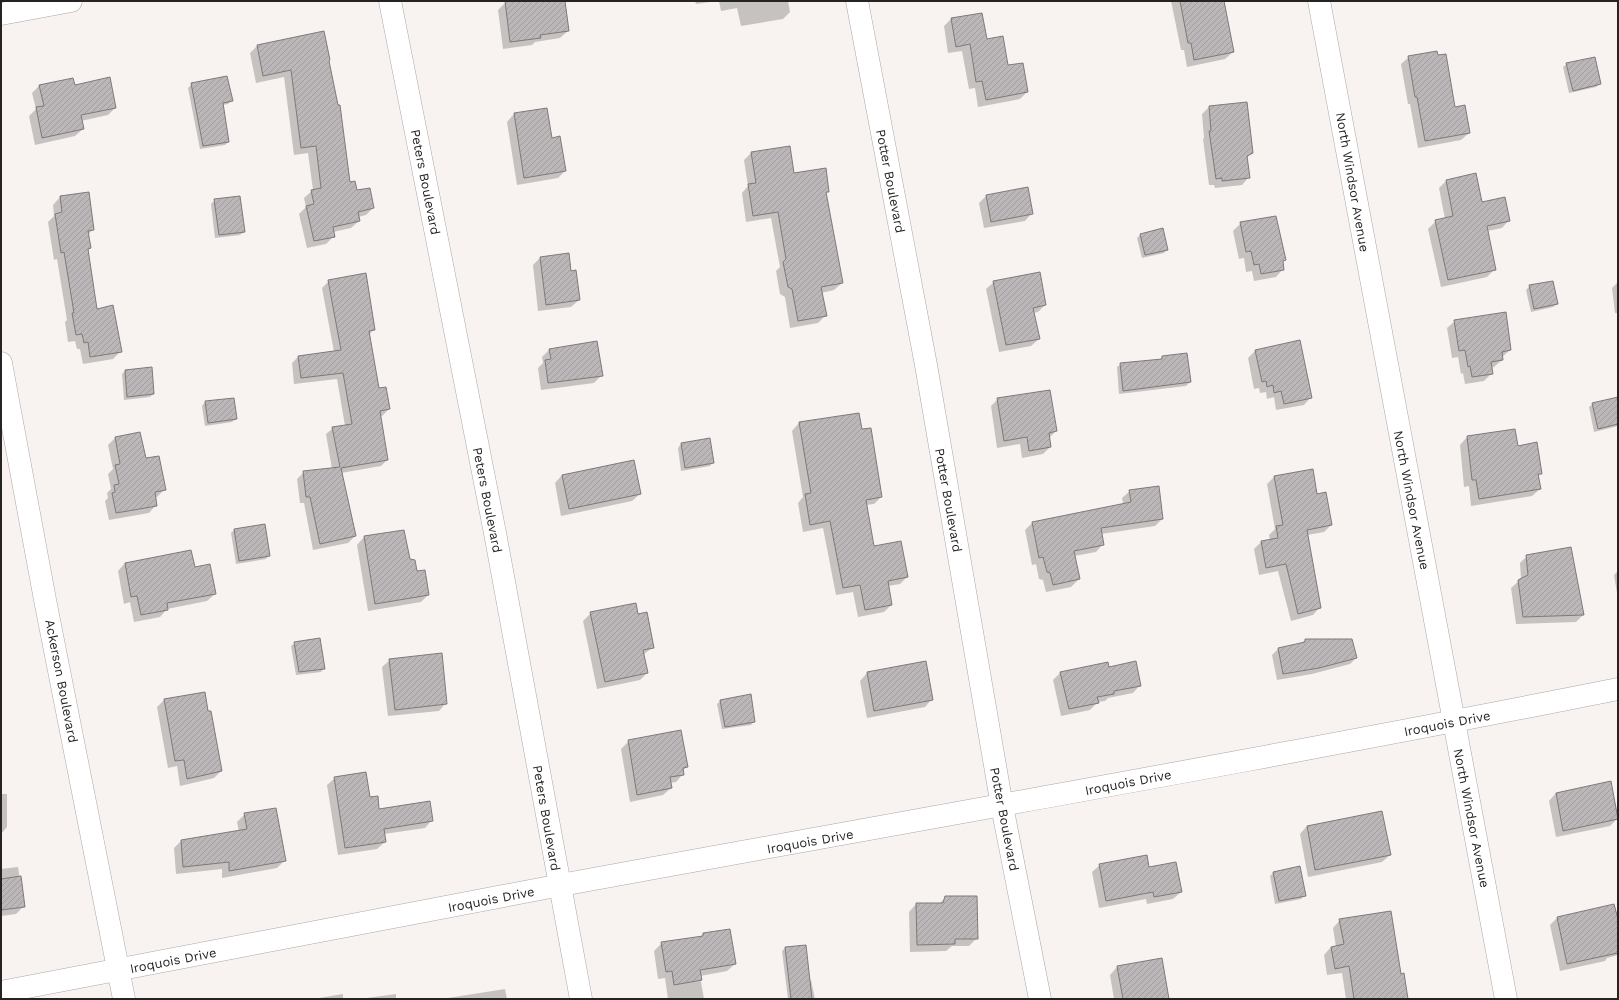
<svg xmlns="http://www.w3.org/2000/svg" width="1619" height="1000" viewBox="0 0 1619 1000" font-family="'Work Sans',sans-serif">
  <style>
    .shadow { fill: #0003 }
    .building { fill: url(#building-hatch); stroke: #7e7a7c }
    .lines { fill: none; stroke-linecap: round; stroke-linejoin: round }
    .minor-casing { stroke: #aba7a5; stroke-width: 23 }
    .tertiary-casing { stroke: #aba7a5; stroke-width: 23 }
    .minor { stroke: #fff; stroke-width: 22 }
    .tertiary { stroke: #fff; stroke-width: 22 }
    .labels { text-anchor: middle; stroke-width: 3; stroke-linejoin: round; paint-order: stroke }
    .street-label { font-size: 13px; fill: #262423; stroke: #fff }
  </style>
  <defs>
    <pattern id="building-hatch" width="6" height="6" patternUnits="userSpaceOnUse"><rect width="6" height="6" fill="#bbb6b8"/><path d="M-1 1l2-2M0 6l6-6M5 7l2-2" fill="none" stroke="#a19c9e"/></pattern>
  </defs>
  <rect width="100%" height="100%" fill="#f8f3f1"/>
  <g class="shadow">
    <path d="M516,1H564L568,31L560,38L535,42L532,45L503,49L498,10L505,3Z"/>
    <path d="M695,1H717L696,4Z"/>
    <path d="M719,1H788L790,12L783,19L741,26L737,8L721,11Z"/>
    <path d="M1171,1H1223L1233,52L1225,59L1187,67L1184,50H1181Z"/>
    <path d="M981,14L986,40L1027,92L1020,99L978,107L975,88L969,89L962,51L948,53L944,26L951,19Z"/>
    <path d="M323,32L349,183L356,192L373,208L366,215L358,217L359,221L351,228L333,232L334,236L326,244L307,248L299,214L306,207L304,198L313,190L308,153L294,155L284,77L256,83L250,53L257,46Z"/>
    <path d="M1409,57L1454,108L1469,133L1461,140L1418,148L1410,104H1408L1401,64Z"/>
    <path d="M1567,64L1600,84L1596,87L1569,93L1563,67Z"/>
    <path d="M192,84L231,101L228,104L223,105L228,142L225,145L200,149L188,88Z"/>
    <path d="M40,85L74,86L115,108L108,115L81,121L83,129L75,136L35,145L29,116L36,109L32,93Z"/>
    <path d="M1209,107L1252,152L1247,158L1249,177L1242,185L1215,188L1214,185H1209L1203,139L1204,138L1202,114Z"/>
    <path d="M547,109L551,139L565,171L558,178L517,185L507,122L514,114Z"/>
    <path d="M751,153L828,191L825,195L842,283L834,290L821,293L826,315L818,323L790,328L785,297L780,294L776,271L780,267L771,218L746,222L742,193L748,186L744,160Z"/>
    <path d="M1446,181L1509,220L1502,228L1487,231L1495,269L1487,277L1441,287L1428,229L1436,221L1445,219L1439,188Z"/>
    <path d="M88,193L93,229L88,235L90,248L87,250L96,310L121,351L113,359L83,364L80,349H77L75,341L68,342L65,322L67,320L57,259L54,260L48,222L54,216L53,205L60,197Z"/>
    <path d="M986,196L1032,213L1025,221L984,228L979,203Z"/>
    <path d="M215,200L244,232L240,235L215,238L211,204Z"/>
    <path d="M1241,223L1285,259L1282,263L1283,269L1276,277L1254,281L1252,271L1246,272L1244,258L1239,259L1233,231Z"/>
    <path d="M1162,229L1167,249L1164,253L1142,258L1137,238L1140,235Z"/>
    <path d="M540,258L570,272L579,300L571,307L538,311L533,265Z"/>
    <path d="M329,281L374,329L369,335L379,389L389,409L382,416H380L387,460L381,466L341,473L355,536L348,543L313,550L304,503H300L297,479L304,472L332,469L326,434L333,428L345,426L337,379L294,384L292,363L298,357L334,352L322,288Z"/>
    <path d="M994,282L1045,305L1038,312L1033,313L1039,339L1031,346L999,352L986,289Z"/>
    <path d="M1618,282V313H1615L1612,288Z"/>
    <path d="M1530,286L1557,304L1553,307L1531,312L1526,290Z"/>
    <path d="M1455,321L1510,350L1501,358L1502,360L1494,367L1491,368L1492,373L1484,381L1465,384L1463,373L1461,374L1458,357L1452,358L1447,328Z"/>
    <path d="M550,349L602,375L594,383L541,390L538,368L543,363L542,357Z"/>
    <path d="M1255,351L1311,397L1304,405L1276,410L1274,397L1267,399L1266,392L1260,393L1259,388L1254,389L1248,358Z"/>
    <path d="M1162,357L1190,382L1186,386L1119,394L1117,367L1121,364L1159,360Z"/>
    <path d="M125,371L153,394L150,397L124,400L122,374Z"/>
    <path d="M998,399L1056,431L1049,438L1050,447L1043,454L1022,458L1020,444L997,448L991,406Z"/>
    <path d="M205,402L236,419L232,422L205,426L202,406Z"/>
    <path d="M1593,404H1618V426L1594,432L1589,407Z"/>
    <path d="M858,414L861,430L881,497L874,504L866,505L873,547L907,577L900,584L888,586L891,605L884,612L858,617L853,592L836,595L823,528L803,532L798,503L803,497L792,431L799,423Z"/>
    <path d="M1515,430L1517,447L1541,473L1538,477L1540,489L1532,496L1471,506L1469,486L1464,487L1460,445L1467,437Z"/>
    <path d="M115,438L145,460L165,489L157,497H155L156,505L149,513L109,520L105,501L108,498L107,493L111,489L108,474L113,469L108,445Z"/>
    <path d="M709,439L713,462L710,466L681,471L678,448L681,444Z"/>
    <path d="M1312,470L1316,495L1331,525L1324,532L1307,535L1320,607L1313,615L1291,621L1278,571L1259,575L1254,549L1261,542L1270,540L1269,535L1275,529L1267,484L1274,477Z"/>
    <path d="M562,475L640,494L632,501L561,516L555,483Z"/>
    <path d="M1130,491L1162,519L1155,526L1101,534L1103,544L1096,552L1074,556L1079,579L1071,587L1046,592L1043,580L1039,579L1036,564L1032,565L1025,530L1032,523L1123,504L1122,498Z"/>
    <path d="M264,525L269,555L266,559L236,564L231,533L234,530Z"/>
    <path d="M364,537L409,560L428,595L421,602L368,611L357,545Z"/>
    <path d="M1527,556L1583,615L1576,622L1516,624L1511,588L1521,579L1520,563Z"/>
    <path d="M125,563L194,568L215,594L207,601L167,609L160,617L134,622L130,602L124,604L118,571Z"/>
    <path d="M1618,571V599L1614,575Z"/>
    <path d="M591,613L637,615L653,647L643,655L647,673L640,680L597,689L583,621Z"/>
    <path d="M1305,640H1352L1356,658L1350,664L1312,674L1277,680L1272,655L1278,649L1300,644Z"/>
    <path d="M295,643L324,668L321,672L296,675L291,646Z"/>
    <path d="M390,660L446,703L439,711L388,716L382,667Z"/>
    <path d="M925,662L932,699L925,707L867,718L860,681L867,673Z"/>
    <path d="M1108,668L1140,685L1133,693L1108,698L1105,701L1098,702L1090,710L1061,716L1053,680L1060,673Z"/>
    <path d="M164,700L221,771L214,778L180,786L177,766L168,768L157,707Z"/>
    <path d="M721,700L754,721L751,725L722,729L717,704Z"/>
    <path d="M629,741L687,767L682,771L683,774L676,782L670,783L671,788L663,795L630,802L621,749Z"/>
    <path d="M335,778L369,798L378,810L432,820L425,828L384,834L385,842L377,849L338,855L327,785Z"/>
    <path d="M1610,783L1617,819L1610,826L1556,837L1549,801L1556,793Z"/>
    <path d="M1,790L2,794H7V827L1,834Z"/>
    <path d="M245,814L284,861L277,868L222,878V869L176,874L174,848L181,841L239,832L237,822Z"/>
    <path d="M1307,826L1390,855L1382,862L1308,877L1300,834Z"/>
    <path d="M1100,865L1149,868L1181,892L1173,899L1147,904L1146,899L1099,908L1092,872Z"/>
    <path d="M18,867L24,906L16,914L1,916V869Z"/>
    <path d="M1273,873L1305,895L1301,899L1275,904L1270,876Z"/>
    <path d="M946,897L977,938L969,946H952L946,951L910,952L909,912L916,904H939Z"/>
    <path d="M1614,905L1618,924V955L1607,958L1605,961L1560,971L1550,925L1557,918Z"/>
    <path d="M1340,920L1400,975L1407,999H1346L1342,973L1327,975L1324,955L1331,947H1336L1333,928Z"/>
    <path d="M703,934L735,964L727,971L700,976L704,999H668L665,978L658,979L654,951L662,943L700,937Z"/>
    <path d="M785,948L809,981L811,980L815,999H788L782,951Z"/>
    <path d="M1117,967L1168,999H1114L1110,975Z"/>
    <path d="M505,989L507,999H447L448,998Z"/>
    <path d="M343,994V999H313Z"/>
    <path d="M396,994V999H359Z"/>
  </g>
  <g class="building">
    <path d="M505,1H565L569,31L540,35L541,38L510,42Z"/>
    <path d="M1180,1H1224L1234,52L1194,60L1191,43H1188Z"/>
    <path d="M982,13L987,39L1003,36L1008,65L1023,63L1028,92L986,100L982,81L976,82L970,44L956,47L951,18Z"/>
    <path d="M324,31L330,60L329,61L338,105H340L350,182L355,181L357,190L370,188L374,208L358,212L360,221L333,227L335,237L314,241L306,206L314,204L311,190L321,188L316,146L301,148L291,70L263,76L257,45Z"/>
    <path d="M1437,51L1438,55L1446,54L1455,107L1465,105L1470,133L1425,141L1417,97H1415L1408,56Z"/>
    <path d="M1595,57L1601,84L1573,91L1566,63Z"/>
    <path d="M227,76L233,101L223,103L229,142L203,146L191,83Z"/>
    <path d="M110,77L116,108L81,115L84,129L42,138L36,107L44,106L39,85L73,78L75,85Z"/>
    <path d="M1247,102L1253,153L1247,156L1250,178L1222,181V178L1216,179L1209,131H1211L1209,106Z"/>
    <path d="M547,108L552,138L560,136L566,171L524,178L514,113Z"/>
    <path d="M790,146L794,173L826,168L829,192H826L843,283L821,287L827,316L798,321L792,289L788,287L783,262L786,259L778,212L753,216L748,184L756,183L751,152Z"/>
    <path d="M1476,173L1482,202L1505,197L1510,221L1487,226L1496,270L1448,280L1435,220L1453,216L1446,180Z"/>
    <path d="M1028,187L1033,214L991,222L986,195Z"/>
    <path d="M89,192L94,230L88,231L91,248L88,249L97,309L113,305L122,352L90,357L88,342L84,343L82,334L76,335L72,313H74L64,252L61,253L55,214L62,212L60,196Z"/>
    <path d="M240,196L245,232L219,235L214,199Z"/>
    <path d="M1276,216L1286,260L1283,261L1284,270L1261,274L1259,264L1254,265L1251,251L1246,252L1240,222Z"/>
    <path d="M1163,228L1168,250L1145,255L1140,234Z"/>
    <path d="M569,253L571,271L576,270L580,300L546,305L540,257Z"/>
    <path d="M1040,272L1046,305L1033,308L1040,339L1006,345L993,281Z"/>
    <path d="M366,273L375,330L369,331L379,388L386,387L390,409L380,411L388,460L341,468L356,536L320,544L310,497H306L303,471L340,467L332,427L352,424L343,373L301,378L298,356L341,350L328,280Z"/>
    <path d="M1553,281L1558,304L1534,309L1529,285Z"/>
    <path d="M1506,312L1511,350L1502,352L1503,360L1491,362L1493,374L1472,377L1470,366L1468,367L1465,350L1459,351L1454,320Z"/>
    <path d="M1300,340L1312,398L1284,404L1281,391L1274,393L1273,385L1267,387L1266,381L1262,382L1255,350Z"/>
    <path d="M597,341L603,376L548,383L545,360L551,359L549,349Z"/>
    <path d="M1187,353L1191,382L1123,391L1120,363L1162,359V356Z"/>
    <path d="M152,367L154,394L127,397L125,370Z"/>
    <path d="M1050,390L1057,431L1049,433L1051,447L1029,451L1027,437L1004,441L997,398Z"/>
    <path d="M1618,397V424L1598,429L1592,403Z"/>
    <path d="M234,398L237,419L208,423L205,401Z"/>
    <path d="M859,413L862,429L871,428L882,497L866,500L874,546L901,541L908,577L888,581L892,605L865,610L860,585L843,588L830,521L810,525L805,494L811,493L799,422Z"/>
    <path d="M1515,429L1518,446L1537,442L1542,474H1538L1541,489L1479,499L1476,480H1472L1467,436Z"/>
    <path d="M140,432L146,458L159,456L166,490L155,492L157,506L116,513L112,493L115,492L114,485L119,484L115,465L120,464L115,437Z"/>
    <path d="M710,438L714,463L685,468L681,443Z"/>
    <path d="M634,460L641,494L569,509L562,475Z"/>
    <path d="M1313,469L1317,494L1326,492L1332,525L1307,530L1321,608L1298,614L1286,564L1266,568L1261,541L1278,538L1276,526L1283,525L1274,476Z"/>
    <path d="M1159,486L1163,519L1101,528L1104,545L1074,551L1080,579L1053,585L1050,573L1047,572L1043,557L1039,558L1032,522L1131,502L1129,490Z"/>
    <path d="M265,524L270,556L239,561L234,529Z"/>
    <path d="M404,530L410,559L415,560L417,571L425,570L429,595L375,604L364,536Z"/>
    <path d="M1571,547L1584,615L1523,617L1518,580L1528,575L1526,555Z"/>
    <path d="M191,550L195,567L210,564L216,594L167,603L168,610L141,615L137,596L131,597L125,563Z"/>
    <path d="M636,603L638,614L647,612L654,648L643,650L648,673L605,682L590,612Z"/>
    <path d="M320,638L325,669L299,672L294,642Z"/>
    <path d="M1305,639H1352L1357,658L1319,668L1283,674L1278,648L1305,642Z"/>
    <path d="M442,653L447,704L395,710L389,659Z"/>
    <path d="M926,661L933,700L874,711L867,672Z"/>
    <path d="M1136,661L1141,686L1114,691V694L1097,697L1099,703L1069,709L1060,672L1108,662L1109,667Z"/>
    <path d="M205,692L208,711H211L222,771L187,779L184,760L175,761L164,699Z"/>
    <path d="M751,694L755,722L725,727L720,700Z"/>
    <path d="M681,730L688,767L683,768L684,775L670,777L672,788L637,795L628,740Z"/>
    <path d="M366,772L370,797L378,796L379,809L430,801L433,821L384,829L386,842L345,848L334,777Z"/>
    <path d="M1611,781L1618,819L1563,831L1556,793Z"/>
    <path d="M276,808L286,861L229,871V862L183,867L181,840L247,829L244,813Z"/>
    <path d="M1382,811L1391,855L1315,870L1307,826Z"/>
    <path d="M1147,855L1149,867L1176,862L1182,892L1154,897L1153,892L1106,901L1099,864Z"/>
    <path d="M1300,866L1306,896L1279,901L1273,872Z"/>
    <path d="M21,876L25,907L1,910V879Z"/>
    <path d="M945,896H977L978,939H955V944L917,945L916,903H943Z"/>
    <path d="M1614,904L1618,919V953L1567,964L1557,917Z"/>
    <path d="M1391,911L1401,974L1404,973L1408,999H1354L1349,966L1335,969L1331,947L1344,944L1339,919Z"/>
    <path d="M730,929L736,964L700,970L702,980L674,985L672,971L666,972L661,942L703,936V933Z"/>
    <path d="M806,945L812,999H791L785,947Z"/>
    <path d="M1162,958L1169,999H1123L1117,966Z"/>
  </g>
  <g class="lines">
    <defs>
      <g id="minor">
        <path d="M390,1L495,533L581,999"/>
        <path d="M857,1L926,365L1002,806L1040,999"/>
        <path d="M1,14L71,1"/>
        <path d="M1,363L46,605L124,999"/>
        <path d="M1,992C188,957 374,920 561,885C914,820 1267,759 1618,689"/>
      </g>
      <path id="tertiary" d="M1319,1L1506,999"/>
    </defs>
    <use href="#minor" class="minor-casing"/>
    <use href="#tertiary" class="tertiary-casing"/>
    <use href="#minor" class="minor"/>
    <use href="#tertiary" class="tertiary"/>
  </g>
  <g class="labels">
    <g class="street-label">
      <text transform="translate(891 181) rotate(79)" y="5">Potter Boulevard</text>
      <text transform="translate(426 182) rotate(79)" y="5">Peters Boulevard</text>
      <text transform="translate(1353 182) rotate(80)" y="5">North Windsor Avenue</text>
      <text transform="translate(488 500) rotate(79)" y="5">Peters Boulevard</text>
      <text transform="translate(949 500) rotate(80)" y="5">Potter Boulevard</text>
      <text transform="translate(1412 500) rotate(79)" y="5">North Windsor Avenue</text>
      <text transform="translate(62 681) rotate(79)" y="5">Ackerson Boulevard</text>
      <text transform="translate(1447 723) rotate(-11)" y="5">Iroquois Drive</text>
      <text transform="translate(1128 782) rotate(-11)" y="5">Iroquois Drive</text>
      <text transform="translate(547 818) rotate(80)" y="5">Peters Boulevard</text>
      <text transform="translate(1472 818) rotate(79)" y="5">North Windsor Avenue</text>
      <text transform="translate(1005 819) rotate(79)" y="5">Potter Boulevard</text>
      <text transform="translate(810 841) rotate(-10)" y="5">Iroquois Drive</text>
      <text transform="translate(491 899) rotate(-11)" y="5">Iroquois Drive</text>
      <text transform="translate(173 960) rotate(-11)" y="5">Iroquois Drive</text>
    </g>
  </g>
  <rect width="1619" height="1000" fill="none" stroke="#262423" stroke-width="4"/>
</svg>
